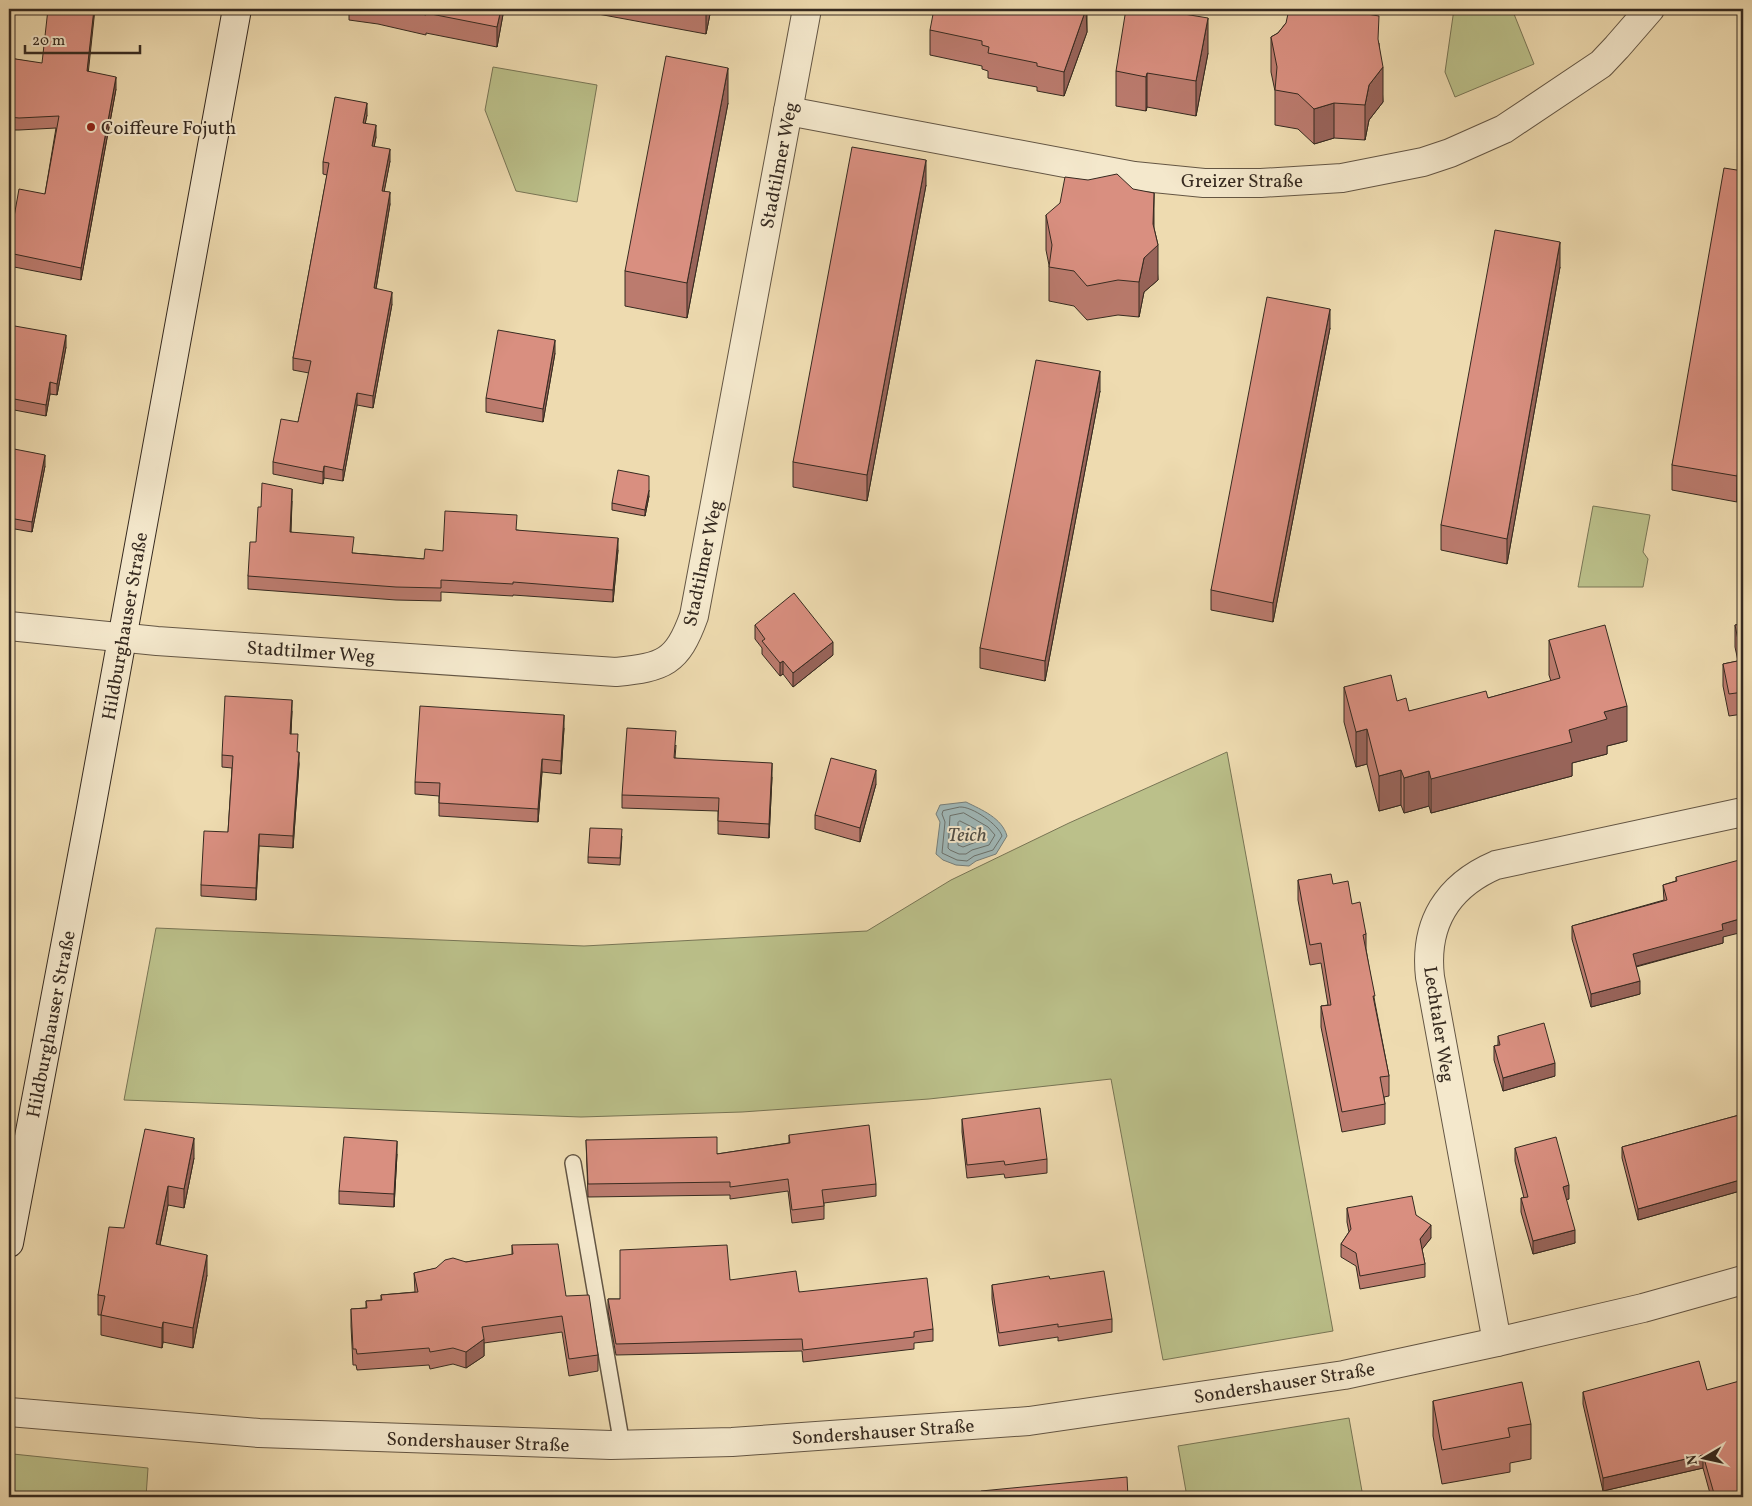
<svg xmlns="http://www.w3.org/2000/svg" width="1752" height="1506" viewBox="0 0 1752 1506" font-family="Vollkorn,serif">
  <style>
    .green { fill: #bbc08a; stroke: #787555 }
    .water { fill: #a0b8b8; stroke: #767f7b }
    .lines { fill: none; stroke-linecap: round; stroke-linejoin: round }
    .shore { stroke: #6b716c; stroke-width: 1 }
    .service-casing { stroke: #645644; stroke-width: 18 }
    .minor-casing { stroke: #645644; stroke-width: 30 }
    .secondary-casing { stroke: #362a20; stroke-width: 30 }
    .service { stroke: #f4e8cc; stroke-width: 15 }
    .minor { stroke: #f4e8cc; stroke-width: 28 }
    .secondary { stroke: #f4e8cc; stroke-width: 28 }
    .wall { fill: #bb7b6e; stroke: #362a20 }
    .shaded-wall { fill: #98645a; stroke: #362a20 }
    .building { fill: #d98f80; stroke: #362a20 }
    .poi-dot { fill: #8f2418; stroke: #f4e8cc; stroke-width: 2 }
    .labels { text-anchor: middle; stroke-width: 4; stroke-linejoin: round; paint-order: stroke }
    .poi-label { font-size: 19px; fill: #362a20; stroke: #f4e8cc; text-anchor: start }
    .street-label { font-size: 19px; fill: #362a20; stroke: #f4e8cc }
    .water-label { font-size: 20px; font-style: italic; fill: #504e46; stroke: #f4e8cc }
  </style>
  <rect width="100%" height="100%" fill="#eedbb0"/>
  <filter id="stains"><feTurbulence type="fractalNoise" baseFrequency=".004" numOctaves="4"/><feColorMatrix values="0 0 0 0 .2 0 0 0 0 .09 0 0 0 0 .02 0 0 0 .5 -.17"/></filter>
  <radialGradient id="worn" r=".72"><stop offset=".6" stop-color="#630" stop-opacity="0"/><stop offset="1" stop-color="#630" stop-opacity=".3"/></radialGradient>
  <g class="green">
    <path d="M1454,9H1512L1534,64L1455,97L1445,72Z"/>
    <path d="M493,67L597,85L577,202L516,191L485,110Z"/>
    <path d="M1593,506L1650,515L1643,552L1648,559L1643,587H1578Z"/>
    <path d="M1227,752L1333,1331L1163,1360L1111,1079L929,1099L742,1112L581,1117L124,1100L156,928L584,946L867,931L951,880L1069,823Z"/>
    <path d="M1349,1418L1363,1497H1187L1178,1446Z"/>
    <path d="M13,1454L148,1468L146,1497H9V1484Z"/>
  </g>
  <path class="water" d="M966,802C982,810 1002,818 1007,836L996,854L976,861L969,866L956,865L943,860L936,854L940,822L936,814L940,805Z"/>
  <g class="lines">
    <g class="shore">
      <path d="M960,807C972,806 999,825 1002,836L993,850L974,856L967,861L957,860L942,853L945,822L942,814L943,811Z"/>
      <path d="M964,813L988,827L995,835L989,845L972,850L966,854H959L950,850L948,848L950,816Z"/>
      <path d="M960,821L984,833L985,836L984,839L963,847L958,845V823Z"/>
    </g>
    <defs>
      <path id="service" d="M573,1163L622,1445"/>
      <g id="minor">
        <path d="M788,111L1134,176L1204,183H1261L1342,178L1423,162L1450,153L1504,129L1601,64L1617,47L1650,9"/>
        <path d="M9,626L157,641L616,672C664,667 677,663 694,616L807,9"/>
        <path d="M1497,1342L1430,977C1424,924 1447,886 1496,865L1743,812"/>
        <path d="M9,1412L259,1433L611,1445L732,1442L1029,1421L1344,1375L1497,1342L1643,1308L1743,1280"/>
      </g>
      <path id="secondary" d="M9,1243L90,814L237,9"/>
    </defs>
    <use href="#service" class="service-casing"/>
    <use href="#minor" class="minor-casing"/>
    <use href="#secondary" class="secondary-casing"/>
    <use href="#service" class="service"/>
    <use href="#minor" class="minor"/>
    <use href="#secondary" class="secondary"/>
  </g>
  <g class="wall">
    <path d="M349,9H504L497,47L426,33V35L378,24L349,20Z"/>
    <path d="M571,9H711L706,34Z"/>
    <path d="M1087,9V32L1064,96L1037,91V87L988,78V71L982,69V66L930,55V30Z"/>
    <path d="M1286,23L1379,43L1383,102L1369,120L1365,140L1334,138L1314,144L1298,129L1275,125V91L1271,72V37L1278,33Z"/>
    <path d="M1208,53L1196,116L1147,107L1146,111L1116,106V71Z"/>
    <path d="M9,58L88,72L116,89L81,280L9,266V245L45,194L56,128L19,130H9Z"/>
    <path d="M728,103L687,318L625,306V271Z"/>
    <path d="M367,115L365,123L376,137L374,146L390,161L384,191L390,204L376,289L392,304L373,408L357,405L343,481L324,478L323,484L273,474V462L298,422L309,373L293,370V358L327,175L323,174V162Z"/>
    <path d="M1743,171L1737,502L1672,490V465Z"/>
    <path d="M926,185L867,501L793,487V462Z"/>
    <path d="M1046,215L1154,229L1158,280L1144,292L1139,317L1118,315L1087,320L1074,306L1049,301V265L1046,250Z"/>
    <path d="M1560,267L1507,564L1441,550V525Z"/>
    <path d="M9,325L66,347L57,395L50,394L46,416L9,409Z"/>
    <path d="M1330,328L1273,622L1211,610V590Z"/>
    <path d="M555,353L543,422L486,412V398Z"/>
    <path d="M1100,391L1045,681L980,668V648Z"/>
    <path d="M9,448L45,466L32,532L9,528Z"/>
    <path d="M649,496L645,516L612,510V503Z"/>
    <path d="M292,501L291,532L353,553L424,559L443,551L517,530L618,550L613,602L513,595V596L441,592V601L396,600L248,589V576L256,542Z"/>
    <path d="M1743,624V714L1729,716L1723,686V664L1738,661L1735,647V625Z"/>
    <path d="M755,625L833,655L793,687L783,674L780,676L762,654V648L755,639Z"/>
    <path d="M1549,640L1627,741L1607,746V754L1572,763V776L1431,813L1429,806L1404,813L1401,805L1379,811L1367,764L1356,767L1344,722V687L1397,701L1409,711L1488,698L1551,681L1549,675Z"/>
    <path d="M292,711L291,734L297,752L299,764L293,848L259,846L256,900L201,896V885L228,832L232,768L222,767V755Z"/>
    <path d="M564,728L561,774L542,772L538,822L439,816V796L415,794V782Z"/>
    <path d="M676,745L675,758L772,777L769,838L718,834V811L622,808V795Z"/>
    <path d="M876,784L860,842L815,829V815Z"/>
    <path d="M622,836L620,865L588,863V857Z"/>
    <path d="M1676,877L1723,937V943L1636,967L1640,994L1591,1007L1572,939V926L1664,900L1663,885L1676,881Z"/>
    <path d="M1298,880L1333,884L1352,904L1366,934V949L1375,1003L1389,1076V1096L1384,1097L1385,1104V1124L1342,1132L1321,1027V1006L1328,1005L1321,963L1310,965L1298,900Z"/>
    <path d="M1498,1036L1555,1076L1503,1091L1494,1060V1046L1498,1045Z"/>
    <path d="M1743,1114L1741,1195L1740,1191L1638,1220L1622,1158V1147Z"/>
    <path d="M962,1119L1047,1159V1173L1005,1178L1004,1174L967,1178L962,1132Z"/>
    <path d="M789,1135L876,1184V1196L824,1203V1219L792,1223L788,1191L730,1199V1195L588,1197L586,1140L717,1154L789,1143Z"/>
    <path d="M1515,1148L1569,1199H1566L1575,1243L1533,1254L1521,1212V1198H1524L1515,1161Z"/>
    <path d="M397,1154L394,1207L339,1204V1191Z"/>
    <path d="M194,1158L184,1208L168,1205L160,1245L207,1275L193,1348L163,1342L162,1348L101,1335V1315H98V1295L124,1228Z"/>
    <path d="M1347,1208L1416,1215L1431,1238L1422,1249L1425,1264V1277L1360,1289L1356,1266L1341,1257V1244L1349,1232L1347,1222Z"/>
    <path d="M512,1245L566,1296L598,1355V1371L569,1376L562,1332L484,1343V1356L466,1368L453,1364L430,1369L429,1365L357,1370L356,1365H353L351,1326V1309L366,1308V1301L381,1300V1295L415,1292L414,1273L466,1262L512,1255Z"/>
    <path d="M1050,1279L1112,1319V1332L1058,1341V1337L999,1346L992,1299V1285Z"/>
    <path d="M730,1280L799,1292L933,1329V1341L914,1343V1349L803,1362L802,1351L616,1355L608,1311V1299H620Z"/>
    <path d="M1707,1390L1743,1497H1711L1703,1468L1603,1491L1583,1404V1392Z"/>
    <path d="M1433,1401L1531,1424V1459L1510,1463V1472L1442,1484L1433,1436Z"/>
  </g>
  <g class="shaded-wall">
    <path d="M94,9H95L87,84V71Z"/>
    <path d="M501,9H504L497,47V27Z"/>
    <path d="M707,9H711L706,34V14Z"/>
    <path d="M1086,9L1087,32L1064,96V72Z"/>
    <path d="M1208,18V53L1196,116V81Z"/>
    <path d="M1383,67V102L1369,120L1365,140V105L1369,85Z"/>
    <path d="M728,68V103L687,318V283Z"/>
    <path d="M1147,73V107L1146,111V77Z"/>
    <path d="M116,77V89L81,280V268Z"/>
    <path d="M367,103V115L363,135V123Z"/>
    <path d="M1334,103V138L1314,144V109Z"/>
    <path d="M376,125V137L372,158V146Z"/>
    <path d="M390,149V161L382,203V191Z"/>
    <path d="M926,160V185L867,501V475Z"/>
    <path d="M390,192V204L374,300V288Z"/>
    <path d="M1154,193V228L1158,245V280L1144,292L1139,317V282L1144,258L1153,224Z"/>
    <path d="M1560,242V267L1507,564V539Z"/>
    <path d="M392,292V304L373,408V396Z"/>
    <path d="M1330,309V328L1273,622V603Z"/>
    <path d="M66,335V347L57,395V384Z"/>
    <path d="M555,340V353L543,422V409Z"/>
    <path d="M1100,371V391L1045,681V661Z"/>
    <path d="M50,382V394L46,416V405Z"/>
    <path d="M357,393V405L343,481V470Z"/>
    <path d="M1743,440V466L1737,502V476Z"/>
    <path d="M45,455V466L32,532V522Z"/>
    <path d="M324,466V478L323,484V472Z"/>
    <path d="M292,489V501L290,545V532Z"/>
    <path d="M649,490V496L645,516V510Z"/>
    <path d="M618,538V550L613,602V590Z"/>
    <path d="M833,642V655L793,687V673Z"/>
    <path d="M783,661V674L780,676V663Z"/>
    <path d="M292,700V711L290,746V734Z"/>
    <path d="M1627,706V741L1607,746V754L1572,763V776L1431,813V779L1569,730L1604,712Z"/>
    <path d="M564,715V728L561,774V761Z"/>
    <path d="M1367,729V764L1356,767V732Z"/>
    <path d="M299,752V764L293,848V836Z"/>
    <path d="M542,759V772L538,822V809Z"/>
    <path d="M772,763V777L769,838V824Z"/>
    <path d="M876,770V784L860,842V828Z"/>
    <path d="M1401,770V805L1379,811V776Z"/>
    <path d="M1429,771V806L1404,813V778Z"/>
    <path d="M259,834V846L256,900V888Z"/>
    <path d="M1743,918V932L1723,937V943L1633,967V954L1722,924Z"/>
    <path d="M1640,981V994L1591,1007V994Z"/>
    <path d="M1555,1063V1076L1503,1091V1078Z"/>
    <path d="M194,1138V1158L184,1208V1189Z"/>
    <path d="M397,1141V1154L394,1207V1194Z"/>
    <path d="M1740,1180V1191L1638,1220V1209Z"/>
    <path d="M1741,1183H1743V1194L1741,1195Z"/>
    <path d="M1569,1185V1199L1563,1200V1187Z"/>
    <path d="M168,1186V1205L156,1264V1244Z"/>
    <path d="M1431,1225V1238L1420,1252V1239Z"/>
    <path d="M1575,1230V1243L1533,1254V1241Z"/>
    <path d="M207,1255V1275L193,1348V1328Z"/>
    <path d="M163,1322V1342L162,1348V1328Z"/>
    <path d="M484,1339V1356L466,1368V1352Z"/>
    <path d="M1703,1455V1468L1603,1491V1478Z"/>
    <path d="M1743,1492V1497H1723Z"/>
  </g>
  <g class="building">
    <path d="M48,9H94L87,71L116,77L81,268L9,253V245L19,189L45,194L59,116L19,118L9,117V58L42,63Z"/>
    <path d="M398,9H501L497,27L426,13V15Z"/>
    <path d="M676,9H707L706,14Z"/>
    <path d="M934,9H1086L1064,72L1037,66V63L988,53L989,47L982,45V41L930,30Z"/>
    <path d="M1126,9H1154L1208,18L1196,81L1147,73L1146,77L1116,71Z"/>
    <path d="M1289,9H1353L1355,12L1379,16L1378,39L1383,67L1369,85L1365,105L1334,103L1314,109L1298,94L1275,90L1277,67L1271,37L1278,33L1286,23Z"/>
    <path d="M666,56L728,68L687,283L625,271Z"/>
    <path d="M335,97L367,103L363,123L376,125L372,146L390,149L382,191L390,192L374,288L392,292L373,396L357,393L343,470L324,466L323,472L273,462L281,419L298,422L311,361L293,358L329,163L323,162Z"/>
    <path d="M852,147L926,160L867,475L793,462Z"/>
    <path d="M1724,168L1743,171V440L1737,476L1672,465Z"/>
    <path d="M1117,174L1133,189L1154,193L1153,224L1158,245L1144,258L1139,282L1118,280L1087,286L1074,271L1049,267L1052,245L1046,215L1060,203L1065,177L1088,180Z"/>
    <path d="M1495,230L1560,242L1507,539L1441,525Z"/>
    <path d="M1267,297L1330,309L1273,603L1211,590Z"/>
    <path d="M9,325L66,335L57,384L50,382L46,405L9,398Z"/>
    <path d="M498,330L555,340L543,409L486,398Z"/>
    <path d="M1036,360L1100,371L1045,661L980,648Z"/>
    <path d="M9,448L45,455L32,522L9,518Z"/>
    <path d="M618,470L649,476V490L645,510L612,503Z"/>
    <path d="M262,483L292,489L290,532L354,537L352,553L424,559L425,549L443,551L445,511L517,515L516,530L618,538L613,590L513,582V584L441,580V588L396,587L248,576L250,542H256L258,507H261Z"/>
    <path d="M794,593L833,642L793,673L783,661L780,663L762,641L765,639L755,625Z"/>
    <path d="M1743,624V692L1729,694L1723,664L1742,660L1735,625Z"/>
    <path d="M1605,625L1627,706L1604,712L1607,719L1569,730L1572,742L1431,779L1429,771L1404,778L1401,770L1379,776L1367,729L1356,732L1344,687L1391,675L1397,701L1406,698L1409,711L1486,691L1488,698L1560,678L1549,640Z"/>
    <path d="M225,696L292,700L290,734H298L297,752H299L293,836L259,834L256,888L201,885L204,831L228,832L233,756L222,755Z"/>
    <path d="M420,706L564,715L561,761L542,759L538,809L439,803L440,783L415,782Z"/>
    <path d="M627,728L676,731L674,758L772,763L769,824L718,821L719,798L622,795Z"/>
    <path d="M831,758L876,770L860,828L815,815Z"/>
    <path d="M590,828L622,829L620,858L588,857Z"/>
    <path d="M1743,859V918L1722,924L1723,930L1633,954L1640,981L1591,994L1572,926L1667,900L1663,885L1677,881L1676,877Z"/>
    <path d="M1331,874L1333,884L1348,881L1352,904L1360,902L1366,934L1363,935L1375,996H1373L1389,1076L1380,1077L1385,1104L1342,1112L1321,1006L1331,1005L1321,943L1310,945L1298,880Z"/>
    <path d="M1544,1023L1555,1063L1503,1078L1494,1046L1500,1045L1498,1036Z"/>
    <path d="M1040,1108L1047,1159L1005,1165L1004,1161L967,1165L962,1119Z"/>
    <path d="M1743,1114V1183H1741L1740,1180L1638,1209L1622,1147Z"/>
    <path d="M869,1125L876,1184L822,1190L824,1206L792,1210L788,1179L730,1187V1182L588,1184L586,1140L717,1137V1154L790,1143L789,1135Z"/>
    <path d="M145,1129L194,1138L184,1189L168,1186L156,1244L207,1255L193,1328L163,1322L162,1328L101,1315L105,1296L98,1295L109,1227L124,1228Z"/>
    <path d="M344,1137L397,1141L394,1194L339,1191Z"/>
    <path d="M1556,1137L1569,1185L1563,1187L1575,1230L1533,1241L1521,1198L1528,1197L1515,1148Z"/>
    <path d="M1412,1196L1416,1215L1431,1225L1420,1239L1425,1264L1360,1276L1356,1253L1341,1244L1351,1229L1347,1208Z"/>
    <path d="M558,1244L566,1296L589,1295L598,1355L569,1359L562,1316L482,1327L484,1339L466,1352L453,1348L430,1352L429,1348L357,1354L356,1349H353L351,1309L367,1308L366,1301L382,1300L381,1295L418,1292L414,1273L436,1268L445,1260L453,1258L466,1262L513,1254L512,1245Z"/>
    <path d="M727,1245L730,1280L796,1271L799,1292L927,1278L933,1329L914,1332V1337L803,1350L802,1339L616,1344L608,1299H620V1250Z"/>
    <path d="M1104,1271L1112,1319L1058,1327V1324L999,1333L992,1285L1049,1276L1050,1279Z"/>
    <path d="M1699,1361L1707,1390L1743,1380V1492L1723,1497H1715L1703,1455L1603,1478L1583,1392Z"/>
    <path d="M1522,1382L1531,1424L1508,1428L1510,1437L1442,1450L1433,1401Z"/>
    <path d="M1127,1477L1128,1497H959H965V1495L981,1493V1491Z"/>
    <path d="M161,1494L198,1497H161Z"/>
  </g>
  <circle class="poi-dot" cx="91" cy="127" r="5"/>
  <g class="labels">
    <g class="poi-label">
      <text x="101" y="134">Coiffeure Fojuth</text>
    </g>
    <g class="street-label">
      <text transform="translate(778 165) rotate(-79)" y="7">Stadtilmer Weg</text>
      <text x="1242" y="187">Greizer Straße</text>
      <text transform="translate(702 563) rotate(-78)" y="7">Stadtilmer Weg</text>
      <text transform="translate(124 626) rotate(-80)" y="7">Hildburghauser Straße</text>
      <text transform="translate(311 651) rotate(4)" y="7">Stadtilmer Weg</text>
      <text transform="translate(50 1024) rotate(-79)" y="7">Hildburghauser Straße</text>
      <text transform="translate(1440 1024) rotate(81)" y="7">Lechtaler Weg</text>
      <text transform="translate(1284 1382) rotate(-9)" y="7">Sondershauser Straße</text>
      <text transform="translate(883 1431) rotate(-4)" y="7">Sondershauser Straße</text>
      <text transform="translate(478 1441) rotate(2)" y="7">Sondershauser Straße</text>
    </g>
    <g class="water-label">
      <text x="967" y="841">Teich</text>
    </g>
  </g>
  <rect width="1752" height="1506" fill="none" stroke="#eedbb0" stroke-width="30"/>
  <rect x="10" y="10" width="1732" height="1486" fill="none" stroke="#362a20" stroke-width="2.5"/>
  <rect x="15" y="15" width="1722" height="1476" fill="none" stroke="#362a20"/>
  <g transform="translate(1704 1458) rotate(261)" stroke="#f4e8cc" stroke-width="4" paint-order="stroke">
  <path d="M0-4L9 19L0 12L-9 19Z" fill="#362a20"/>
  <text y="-8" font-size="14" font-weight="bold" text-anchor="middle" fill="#362a20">N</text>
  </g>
  <path d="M25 45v8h115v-8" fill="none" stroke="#362a20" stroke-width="2.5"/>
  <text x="32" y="45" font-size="15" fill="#362a20" stroke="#f4e8cc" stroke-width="4" paint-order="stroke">20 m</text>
  <rect width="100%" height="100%" filter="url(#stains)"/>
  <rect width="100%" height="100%" fill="url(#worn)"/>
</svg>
